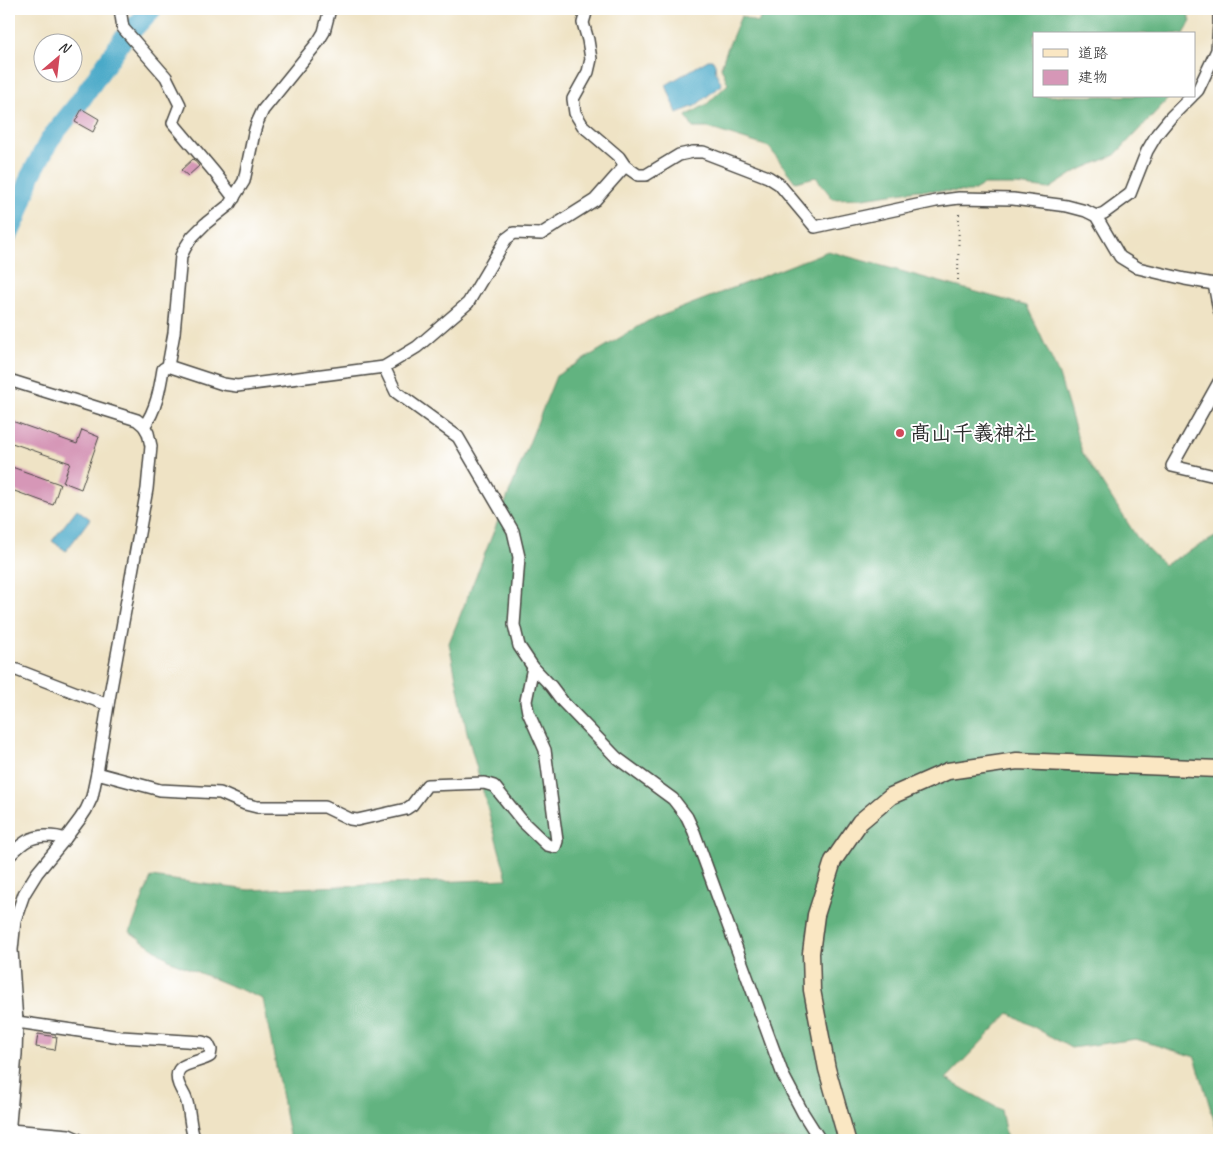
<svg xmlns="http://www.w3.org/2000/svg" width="1228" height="1149" viewBox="0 0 1228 1149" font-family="Caveat,'Klee One',sans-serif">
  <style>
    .forest { fill: #62b380; stroke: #466f56 }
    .water { fill: #49a9c8; stroke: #3a6a7a }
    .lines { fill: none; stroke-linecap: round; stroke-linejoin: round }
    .river { stroke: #49a9c8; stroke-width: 20 }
    .building { fill: #d697b7 }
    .street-casing { stroke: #484742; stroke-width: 14 }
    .secondary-casing { stroke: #484742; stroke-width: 19 }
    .path { stroke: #484742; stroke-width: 2; stroke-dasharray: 1 4; stroke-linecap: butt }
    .street { stroke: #fff; stroke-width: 11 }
    .secondary { stroke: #fae7c3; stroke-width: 16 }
    .poi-dot { fill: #d1495b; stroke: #fff; stroke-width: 2 }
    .labels { text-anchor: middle; stroke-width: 4; stroke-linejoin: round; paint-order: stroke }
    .poi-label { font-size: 21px; font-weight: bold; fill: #2b2b2b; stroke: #fff; text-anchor: start }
  </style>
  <rect width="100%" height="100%" fill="#fff"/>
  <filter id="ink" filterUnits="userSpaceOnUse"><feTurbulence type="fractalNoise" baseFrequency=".02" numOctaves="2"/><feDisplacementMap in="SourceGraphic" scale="10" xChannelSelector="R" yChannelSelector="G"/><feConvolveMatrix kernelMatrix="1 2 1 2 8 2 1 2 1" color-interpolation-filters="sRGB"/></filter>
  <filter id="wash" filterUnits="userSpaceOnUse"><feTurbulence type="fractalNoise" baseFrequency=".0096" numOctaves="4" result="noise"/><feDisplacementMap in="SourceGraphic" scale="20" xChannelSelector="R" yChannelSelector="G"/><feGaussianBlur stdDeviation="1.12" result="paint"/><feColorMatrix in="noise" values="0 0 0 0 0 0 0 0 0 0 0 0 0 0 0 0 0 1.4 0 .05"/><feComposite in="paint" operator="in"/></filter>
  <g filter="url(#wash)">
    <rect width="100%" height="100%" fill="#efe3c5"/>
    <g class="forest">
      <path d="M764,9H1185L1191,21L1184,34H1034V96H1168L1167,100L1115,155L1077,171L1049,189L1016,185H983L971,192L918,190L863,198L833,199L816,177L795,182L769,147L708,128H693L686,116L707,104L728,84L721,67L726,52L741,16L758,23Z"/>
      <path d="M828,251L1027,306L1059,375L1082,452L1138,539L1164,565L1219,535V1137L1195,1057L1136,1039L1071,1048L1009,1013L946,1079L1001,1110L1007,1140H290L263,999L173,962L130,932L151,877L249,890L507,879L467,733L449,643L556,376L648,321Z"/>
    </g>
    <g class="water">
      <path d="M708,60H713L715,64L716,73L722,85L715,90L695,106L677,113L666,85Z"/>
      <path d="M77,509L90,519L66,551L52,541Z"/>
    </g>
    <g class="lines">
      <g class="river">
        <path d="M132,30L152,9"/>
        <path d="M9,234L17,217L31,175L50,139L78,104L123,39"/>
      </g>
    </g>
    <g id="blocks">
      <g class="building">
        <path d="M82,109L99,119L93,132L75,122Z"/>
        <path d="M193,159L199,166L188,176L181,170Z"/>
        <path d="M9,420L77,444L82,430L99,437L81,489L63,482L70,463L9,442Z"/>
        <path d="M9,466L60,484L53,505L9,489Z"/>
        <path d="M38,1034L57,1037L55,1050L36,1047Z"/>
      </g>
    </g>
  </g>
  <g filter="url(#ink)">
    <use href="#blocks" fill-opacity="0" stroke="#484742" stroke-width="1"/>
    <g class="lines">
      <defs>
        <g id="street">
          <path d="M120,9L123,28L166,77L180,105L173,123L215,173L234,198"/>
          <path d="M1219,9V21"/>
          <path d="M1194,94L1198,90L1217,50L1219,25"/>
          <path d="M625,166L638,175H646L679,155L693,152H703L768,177L779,184L815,227L936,201L959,198L1013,199L1067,206L1086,211L1096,216L1120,257L1138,268L1185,279L1214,284L1219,281"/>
          <path d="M1096,216L1104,213L1130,194L1147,151L1157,134L1171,117L1192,96"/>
          <path d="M1214,284L1219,310"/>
          <path d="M168,366L174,333L181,256L185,248L192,237L205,224L229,205L244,181L254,133L257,123L263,110L318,42L324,32L330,9"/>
          <path d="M384,367L396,392L458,437L513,531L519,557L514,625L519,646L533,667L551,686L563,702L617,758L673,799L687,817L694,832L783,1075L803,1113L820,1140"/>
          <path d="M9,380L137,420L144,426L148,433L151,446L147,489L108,705L97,773L92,797L86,810L80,819L65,839L37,873L24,894L15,920L12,950L17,1022L16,1054L9,1135"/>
          <path d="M1219,382L1172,466L1219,477"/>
          <path d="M144,426C156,411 160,388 163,369L168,366L223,384L237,386L384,367L417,347L468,303L506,239L514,233L541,234L595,200L625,166L619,157L583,126L575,113L573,99L588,72L591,59L588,40L583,23L587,9"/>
          <path d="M9,667L108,705"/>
          <path d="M97,773L160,790L220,793L245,804L257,807H325L350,819L357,820L406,809L412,805L427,785L484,783L494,786L523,822L547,845L555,847L557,841L545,750L528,712L526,701L533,667"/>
          <path d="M9,856C22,844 27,837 46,836C53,836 58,836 65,839"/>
          <path d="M17,1022L121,1037L202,1042L208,1044L211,1050L210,1056C203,1061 183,1063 179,1070C176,1075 177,1080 179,1085C181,1090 184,1094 186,1099C191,1113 189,1127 195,1140"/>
          <path d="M10,1130L69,1135L80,1140"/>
        </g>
        <path id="secondary" d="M847,1140L827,1069L812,990L811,953L816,915L833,861L860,822L891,796L948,771L1017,761L1219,769"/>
      </defs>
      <use href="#street" class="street-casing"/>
      <use href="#secondary" class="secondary-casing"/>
      <path class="path" d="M958,280L959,210"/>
      <use href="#street" class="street"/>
      <use href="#secondary" class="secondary"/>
    </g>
  </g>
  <circle class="poi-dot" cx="900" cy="433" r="5"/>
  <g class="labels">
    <g class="poi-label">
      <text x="910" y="440">髙山千義神社</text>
    </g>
  </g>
  <rect width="1228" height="1149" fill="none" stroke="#fff" stroke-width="30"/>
  <rect x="1033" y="32" width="162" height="65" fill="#ffffff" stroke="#aaaaaa"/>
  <rect x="1043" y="49" width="25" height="8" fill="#fae7c3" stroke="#aaaaaa"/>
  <text x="1078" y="58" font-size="15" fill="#2b2b2b">道路</text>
  <rect x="1043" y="70" width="25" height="15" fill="#d697b7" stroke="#aaaaaa"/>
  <text x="1078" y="82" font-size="15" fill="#2b2b2b">建物</text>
  <g transform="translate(58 58) rotate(28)"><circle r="24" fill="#ffffff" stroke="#aaaaaa"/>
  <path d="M0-4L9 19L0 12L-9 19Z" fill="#d1495b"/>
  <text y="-8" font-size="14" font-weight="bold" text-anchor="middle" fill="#2b2b2b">N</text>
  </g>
</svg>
